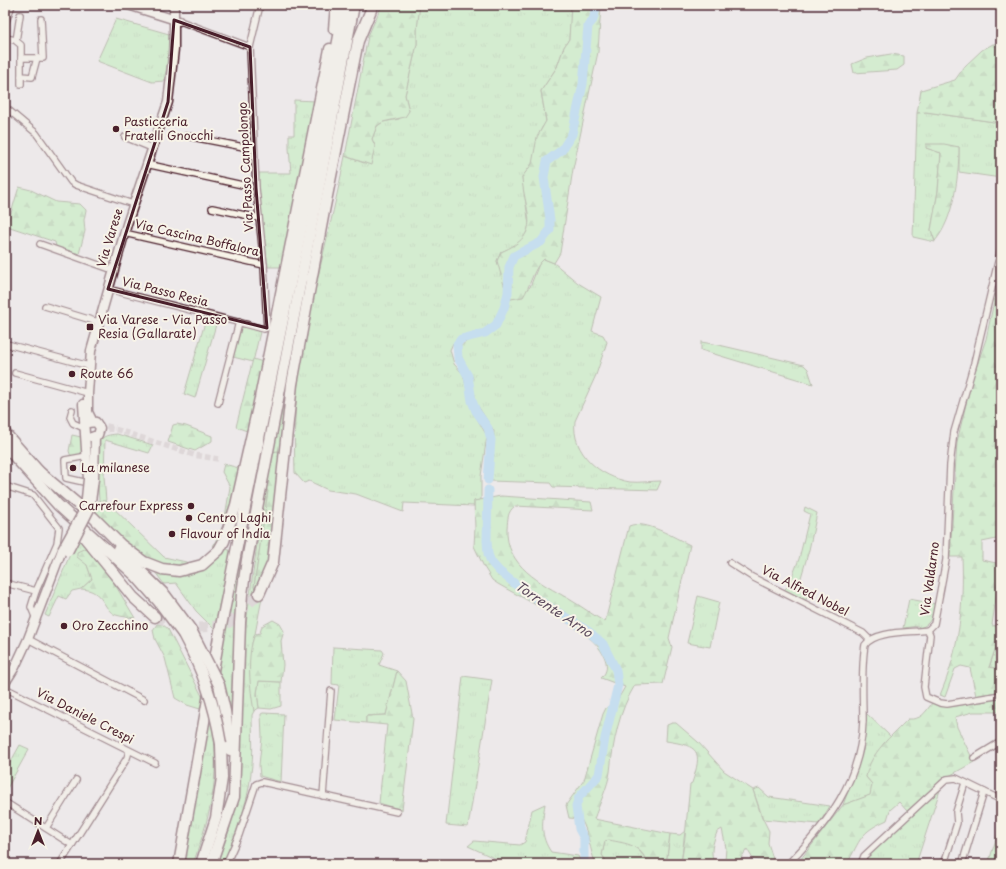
<svg xmlns="http://www.w3.org/2000/svg" width="1006" height="869" viewBox="0 0 1006 869" font-family="'Playpen Sans',sans-serif">
  <style>
    .grass { fill: url(#grass-tufts); stroke: #80876e }
    .forest { fill: url(#forest-firs); stroke: #80876e }
    .lines { fill: none; stroke-linecap: round; stroke-linejoin: round }
    .river { stroke: #97d0f6; stroke-width: 9 }
    .street-tunnel { stroke: #ccc1c4; stroke-width: 5.5; stroke-dasharray: 5.5 3; stroke-linecap: butt }
    .highway-tunnel { stroke: #ccc1c4; stroke-width: 10; stroke-dasharray: 10 5; stroke-linecap: butt }
    .street-casing { stroke: #4a1f2b; stroke-width: 8 }
    .secondary-casing { stroke: #4a1f2b; stroke-width: 11 }
    .highway-casing { stroke: #4a1f2b; stroke-width: 13 }
    .street { stroke: #f7f3e8; stroke-width: 5.5 }
    .secondary { stroke: #f7f3e8; stroke-width: 8 }
    .highway { stroke: #f7f3e8; stroke-width: 10 }
    .secondary-bridge-casing { stroke: #4a1f2b; stroke-width: 11; stroke-linecap: butt }
    .highway-bridge-casing { stroke: #4a1f2b; stroke-width: 13; stroke-linecap: butt }
    .secondary-bridge { stroke: #f7f3e8; stroke-width: 8 }
    .highway-bridge { stroke: #f7f3e8; stroke-width: 10 }
    .marked { fill: none; stroke: #4a1f2b; stroke-width: 3; stroke-linejoin: round }
    .poi-dot { fill: #4a1f2b; stroke: #f7f3e8; stroke-width: 1.5 }
    .labels { text-anchor: middle; stroke-width: 4; stroke-linejoin: round; paint-order: stroke }
    .poi-label { font-size: 12px; fill: #4a1f2b; stroke: #f7f3e8; text-anchor: start }
    .street-label { font-size: 12px; fill: #4a1f2b; stroke: #f7f3e8 }
    .water-label { font-size: 13px; font-style: italic; fill: #5d4b5e; stroke: #f7f3e8 }
  </style>
  <defs>
    <pattern id="grass-tufts" width="24" height="20" patternUnits="userSpaceOnUse"><rect width="24" height="20" fill="#b7efb2"/><path d="M3 7l-1-3M5 7V3M7 7l1-3M15 17l-1-3M17 17v-4M19 17l1-3" fill="none" stroke="#9fcc99"/></pattern>
    <pattern id="forest-firs" width="22" height="20" patternUnits="userSpaceOnUse"><rect width="22" height="20" fill="#b7efb2"/><path d="M5 1l3.5 6h-7zM16 11l3.5 6h-7z" fill="#9fcc99"/></pattern>
  </defs>
  <rect width="100%" height="100%" fill="#ede9ea"/>
  <filter id="ink" filterUnits="userSpaceOnUse"><feTurbulence type="fractalNoise" baseFrequency=".025" numOctaves="2"/><feDisplacementMap in="SourceGraphic" scale="8" xChannelSelector="R" yChannelSelector="G"/><feConvolveMatrix kernelMatrix="1 2 1 2 8 2 1 2 1" color-interpolation-filters="sRGB"/></filter>
  <g filter="url(#ink)">
    <g class="grass">
      <path d="M422,5H572L569,39L564,47L557,67L541,91L546,122C535,135 537,150 532,164C530,169 525,173 522,177L529,225L524,239L518,245L501,252L497,261L505,283L506,295L493,325L483,332L465,336L453,343L450,350L454,364L463,374L472,410L487,436L481,476V500L474,501V506L404,503L403,512L356,494L328,490L309,481L304,483L295,473C294,441 294,408 299,376C309,302 331,229 345,156L364,163L375,146L372,139L377,126L383,122L399,119L409,111L405,95L417,44V29L419,9Z"/>
      <path d="M116,19L169,34L167,67L164,81L152,82L97,61Z"/>
      <path d="M294,100L316,101L282,267H268L260,209L258,173H291L289,148V135H294Z"/>
      <path d="M926,112L1001,123V178L959,172V147L926,148L941,153L938,191L931,230L935,242L913,237L917,113Z"/>
      <path d="M544,259L554,263L578,283L601,297L592,331L603,335L607,342L596,375L575,421C571,453 600,477 630,482C639,483 651,481 661,481L657,490L553,487L550,483L490,481L494,431L476,403L472,385L473,378L464,363L459,349C469,335 477,341 489,334C501,327 504,309 509,298L511,299L530,287L539,264Z"/>
      <path d="M206,319L217,321L195,398L184,394Z"/>
      <path d="M243,327L260,332L253,362L233,357L241,328Z"/>
      <path d="M701,342L719,345L804,365L808,369L813,384L701,350Z"/>
      <path d="M289,367L281,452L271,451Z"/>
      <path d="M117,434L153,445L149,453L105,440L104,476L106,501H99L96,447C101,436 106,435 117,434Z"/>
      <path d="M265,487L268,491L254,587L262,598L255,634L252,643L251,680L254,711L252,715C252,734 254,754 251,773C248,805 235,835 223,864H217L230,828L237,796L244,638Z"/>
      <path d="M805,507L817,513L809,550L798,588L809,593L806,600L784,590L789,585L799,559L810,514L804,511Z"/>
      <path d="M247,517H250C239,581 233,644 231,708L228,709L217,668Z"/>
      <path d="M81,537L88,547L87,565L92,579L81,589L72,591L66,599L59,596L49,617L45,615L73,547Z"/>
      <path d="M226,549L232,551L214,629L196,611L176,583L164,584L155,572C188,578 204,576 226,549Z"/>
      <path d="M698,596L719,602L710,647L687,643Z"/>
      <path d="M909,599L936,604C933,614 932,624 920,628L918,626L903,628Z"/>
      <path d="M1001,632V669L989,668Z"/>
      <path d="M333,647L382,650L384,653L379,665L397,671L386,715L366,716V723L335,720L339,685L332,684Z"/>
      <path d="M463,676L492,680L468,827L446,825Z"/>
      <path d="M259,681L281,682V706L271,709L259,708L257,693Z"/>
      <path d="M263,713L284,714L281,782L260,776L259,765L262,737L261,714Z"/>
      <path d="M866,713L891,737L884,743L866,777L872,784L871,795L843,805L863,750Z"/>
      <path d="M210,714C222,771 212,810 193,864H182Z"/>
      <path d="M20,745L29,749L5,792V772Z"/>
      <path d="M941,787L916,864H864L866,857Z"/>
      <path d="M759,788L769,797L830,806L819,824L763,819L753,790Z"/>
      <path d="M545,804C542,823 540,836 551,852L578,856L582,864H507L468,846L474,841L520,845L525,842L532,810Z"/>
      <path d="M1001,823V864H988L1001,824Z"/>
      <path d="M685,831L681,864H666L670,834L680,835Z"/>
      <path d="M605,840C624,838 641,847 648,864H608L602,855Z"/>
    </g>
    <g class="forest">
      <path d="M382,5H420L417,29V44L405,95L409,111L405,117L383,122L377,126L372,139L375,146L371,165L345,156L368,36Z"/>
      <path d="M571,5H601L598,52L573,169L560,253L554,263L544,259C533,268 531,285 523,297L511,299C505,294 500,270 497,261L501,252C545,233 524,214 522,177L532,164L537,137L546,121L541,91L557,67L564,47L569,39Z"/>
      <path d="M1001,43V123L926,112L917,113L921,90L955,80L965,66L982,50L993,44Z"/>
      <path d="M891,54L904,56V65L897,70L854,73L852,64L867,58Z"/>
      <path d="M926,144H944L959,147C959,175 954,219 935,241L931,230L938,191L941,153L926,148Z"/>
      <path d="M19,187L31,190L56,202L80,204L86,210L84,220L85,231L79,254L56,247L55,242L7,226Z"/>
      <path d="M1001,269V538L982,542V560L1001,564L992,625L1001,627V632L989,667L1001,669V691L976,696L970,668L961,666L955,669L945,697L940,695C959,652 964,605 962,557H950L957,442L971,383L986,339Z"/>
      <path d="M253,359L263,362L247,431L236,427Z"/>
      <path d="M177,424L186,426L212,436V441L195,451L168,442L173,425Z"/>
      <path d="M72,435L81,437L84,453L71,457L69,451Z"/>
      <path d="M278,451L280,463L275,491L270,559L257,592L254,587L268,491L265,487L271,452Z"/>
      <path d="M224,464L239,468L227,526L220,543L210,553L224,523L230,487L222,472Z"/>
      <path d="M501,496L591,502L593,510L515,506C507,512 508,519 507,528C505,566 541,583 569,599C581,606 593,615 605,622L629,526C645,519 675,538 690,545L669,638L672,647L663,684L635,685C619,711 613,742 610,772C608,786 599,805 594,819L670,834L666,864H648C640,844 628,844 609,840L605,841L602,855L608,864H596C589,849 590,835 581,819L569,818L566,805L584,780L603,714L606,708L618,699L625,687L601,678C615,666 599,645 588,637C561,616 527,601 498,584L492,580L484,567L474,546L475,528L474,501Z"/>
      <path d="M99,501H106L164,557L195,564C161,583 118,535 95,514Z"/>
      <path d="M88,547L108,573L135,618C129,617 122,617 116,615C102,610 105,590 81,589L92,579L87,565L77,557V552Z"/>
      <path d="M273,620L280,624L284,631L281,641L283,665L281,682L259,681L257,693L259,708L254,711C250,688 246,656 255,634L260,633L262,626Z"/>
      <path d="M157,624H162L168,629L203,698L200,709L187,705L175,698L165,658L155,639L153,630Z"/>
      <path d="M397,671L406,681L413,719L402,810L379,803L387,725L366,723V716L386,715Z"/>
      <path d="M1001,699V712H973L955,717L957,727L974,762L942,780L907,811L899,802L890,810L887,820C859,833 861,839 847,864H797L843,805L870,795L872,784L866,777C870,752 892,736 908,719C921,720 925,713 932,703L949,707Z"/>
      <path d="M672,723H676L698,742L724,771L753,790L761,815L769,831L768,843L774,862L753,859L747,849L737,864L725,861L726,848L722,829L717,832C713,843 709,853 715,864H681L685,837L690,784L692,783C703,750 699,746 666,741L667,725Z"/>
    </g>
    <g class="lines">
      <g class="river">
        <path d="M488,480L491,440L488,428L476,411L472,401L468,376L458,358L457,344L461,339L485,333L496,325L504,308L508,293L509,267L514,256L541,242L550,230V220L544,177L547,161L562,150L572,134L583,84L588,26L593,20L597,5"/>
        <path d="M488,490L487,541L488,554L491,562L499,571L524,591L588,631L603,644L616,670L618,685L605,738L599,775L579,797L576,806L579,829L584,838V864"/>
      </g>
      <g class="street-tunnel">
        <path d="M98,424L115,428"/>
        <path d="M99,432L111,429L118,430L194,455L218,459"/>
      </g>
      <path class="highway-tunnel" d="M155,617L188,628L209,627L229,623L259,594"/>
      <defs>
        <g id="street">
          <path d="M20,15L16,41L21,45V84"/>
          <path d="M180,21L250,47"/>
          <path d="M5,24L12,5"/>
          <path d="M5,38L16,40"/>
          <path d="M21,58H43L41,19"/>
          <path d="M21,76L32,77L37,58"/>
          <path d="M5,107L36,133L71,182L76,185L133,204"/>
          <path d="M187,136L254,149"/>
          <path d="M125,137L152,148"/>
          <path d="M146,164L247,186"/>
          <path d="M212,208L259,218"/>
          <path d="M124,233L264,265"/>
          <path d="M40,244L113,270"/>
          <path d="M108,289L264,329L267,328L264,265L256,188L250,47L260,5"/>
          <path d="M45,306L98,322"/>
          <path d="M7,344L89,366"/>
          <path d="M15,373L88,393"/>
          <path d="M218,403L239,322"/>
          <path d="M72,410L70,417L73,423L84,428"/>
          <path d="M87,456L65,460L66,478L88,483"/>
          <path d="M5,486L33,495L59,528L57,543L36,591"/>
          <path d="M730,563L752,577L863,633L869,639"/>
          <path d="M5,583L36,591L31,607L36,619"/>
          <path d="M928,630L930,635L924,687L926,697L940,703L947,704L1001,695"/>
          <path d="M28,639L144,700"/>
          <path d="M5,688L155,763"/>
          <path d="M974,758L997,744L1001,746"/>
          <path d="M323,796L331,691"/>
          <path d="M5,802L72,845"/>
          <path d="M46,828L76,780"/>
          <path d="M60,864L127,758L129,751"/>
          <path d="M226,864L239,835L256,784L262,782L397,812"/>
          <path d="M788,864C828,823 861,781 863,721C863,698 861,667 865,645C876,630 911,633 928,630L934,624L946,560L950,465L954,432L974,363L1001,249"/>
          <path d="M861,864L864,856L947,779L956,778L1001,800"/>
          <path d="M944,864L957,823L956,812L965,783"/>
          <path d="M962,864L984,792"/>
        </g>
        <g id="secondary">
          <path d="M128,5L179,21"/>
          <path d="M83,404L88,479"/>
          <path d="M93,422L88,412V393L91,351L127,224L168,102L174,49V5"/>
          <path d="M88,423L96,422L100,428L98,435L91,437"/>
          <path d="M94,479L95,436"/>
          <path d="M5,683L15,667L28,639L62,550"/>
        </g>
        <g id="highway">
          <path d="M334,29L336,5"/>
          <path d="M5,433L42,475"/>
          <path d="M5,446L58,505L136,576L159,602L183,634"/>
          <path d="M37,470L93,517L121,545L144,562L162,569L179,571L202,565L219,550L224,541L236,505L260,398L330,49"/>
          <path d="M81,533L133,597L155,617"/>
          <path d="M118,549L165,595L191,630"/>
          <path d="M259,594L273,562L292,384L324,211L358,41L373,5"/>
          <path d="M225,711L230,750"/>
          <path d="M179,864L220,631L312,176L345,5"/>
          <path d="M201,864L216,818L222,778L221,744"/>
          <path d="M211,864L234,797L240,623L242,594L247,560L354,5"/>
        </g>
      </defs>
      <use href="#street" class="street-casing"/>
      <use href="#secondary" class="secondary-casing"/>
      <use href="#highway" class="highway-casing"/>
      <use href="#street" class="street"/>
      <use href="#secondary" class="secondary"/>
      <use href="#highway" class="highway"/>
      <defs>
        <g id="secondary-bridge">
          <path d="M62,550L85,508L88,479"/>
          <path d="M68,552L90,509L94,479"/>
        </g>
        <g id="highway-bridge">
          <path d="M191,630L219,685L225,711"/>
          <path d="M183,634C203,671 214,702 221,744"/>
        </g>
      </defs>
      <use href="#secondary-bridge" class="secondary-bridge-casing"/>
      <use href="#highway-bridge" class="highway-bridge-casing"/>
      <use href="#secondary-bridge" class="secondary-bridge"/>
      <use href="#highway-bridge" class="highway-bridge"/>
    </g>
  </g>
  <path d="M0 0H1006V869H0ZM174,20L250,47L256,188L267,328L108,289L168,102Z" fill="#ede9ea" fill-opacity=".55" fill-rule="evenodd"/>
  <path class="marked" d="M174,20L250,47L256,188L267,328L108,289L168,102Z"/>
  <g class="poi-dot">
    <circle cx="116" cy="129" r="4"/>
    <rect x="86" y="323" width="8" height="8" rx="2"/>
    <circle cx="72" cy="374" r="4"/>
    <circle cx="73" cy="468" r="4"/>
    <circle cx="191" cy="506" r="4"/>
    <circle cx="189" cy="518" r="4"/>
    <circle cx="172" cy="534" r="4"/>
    <circle cx="64" cy="626" r="4"/>
  </g>
  <g class="labels">
    <g class="poi-label">
      <text x="124" y="126">Pasticceria<tspan x="124" dy="14">Fratelli Gnocchi</tspan></text>
      <text x="98" y="324">Via Varese - Via Passo<tspan x="98" dy="14">Resia (Gallarate)</tspan></text>
      <text x="80" y="378">Route 66</text>
      <text x="81" y="472">La milanese</text>
      <text x="183" y="510" text-anchor="end">Carrefour Express</text>
      <text x="197" y="522">Centro Laghi</text>
      <text x="180" y="538">Flavour of India</text>
      <text x="72" y="630">Oro Zecchino</text>
    </g>
    <g class="street-label">
      <text transform="translate(246 167) rotate(-93)" y="4">Via Passo Campolongo</text>
      <text transform="translate(110 238) rotate(-73)" y="4">Via Varese</text>
      <text transform="translate(197 238) rotate(13)" y="4">Via Cascina Boffalora</text>
      <text transform="translate(165 292) rotate(14)" y="4">Via Passo Resia</text>
      <text transform="translate(930 579) rotate(-82)" y="4">Via Valdarno</text>
      <text transform="translate(805 591) rotate(27)" y="4">Via Alfred Nobel</text>
      <text transform="translate(85 716) rotate(27)" y="4">Via Daniele Crespi</text>
    </g>
    <g class="water-label">
      <text transform="translate(554 609) rotate(34)" y="5">Torrente Arno</text>
    </g>
  </g>
  <rect width="1006" height="869" fill="none" stroke="#f7f3e8" stroke-width="20"/>
  <rect x="10" y="10" width="986" height="849" fill="none" stroke="#4a1f2b" stroke-width="1.5" filter="url(#ink)"/>
  <g transform="translate(38 831)" stroke="#f7f3e8" stroke-width="3" paint-order="stroke">
  <path d="M0-3L7 15L0 10L-7 15Z" fill="#4a1f2b"/>
  <text y="-6" font-size="11" font-weight="bold" text-anchor="middle" fill="#4a1f2b">N</text>
  </g>
</svg>
